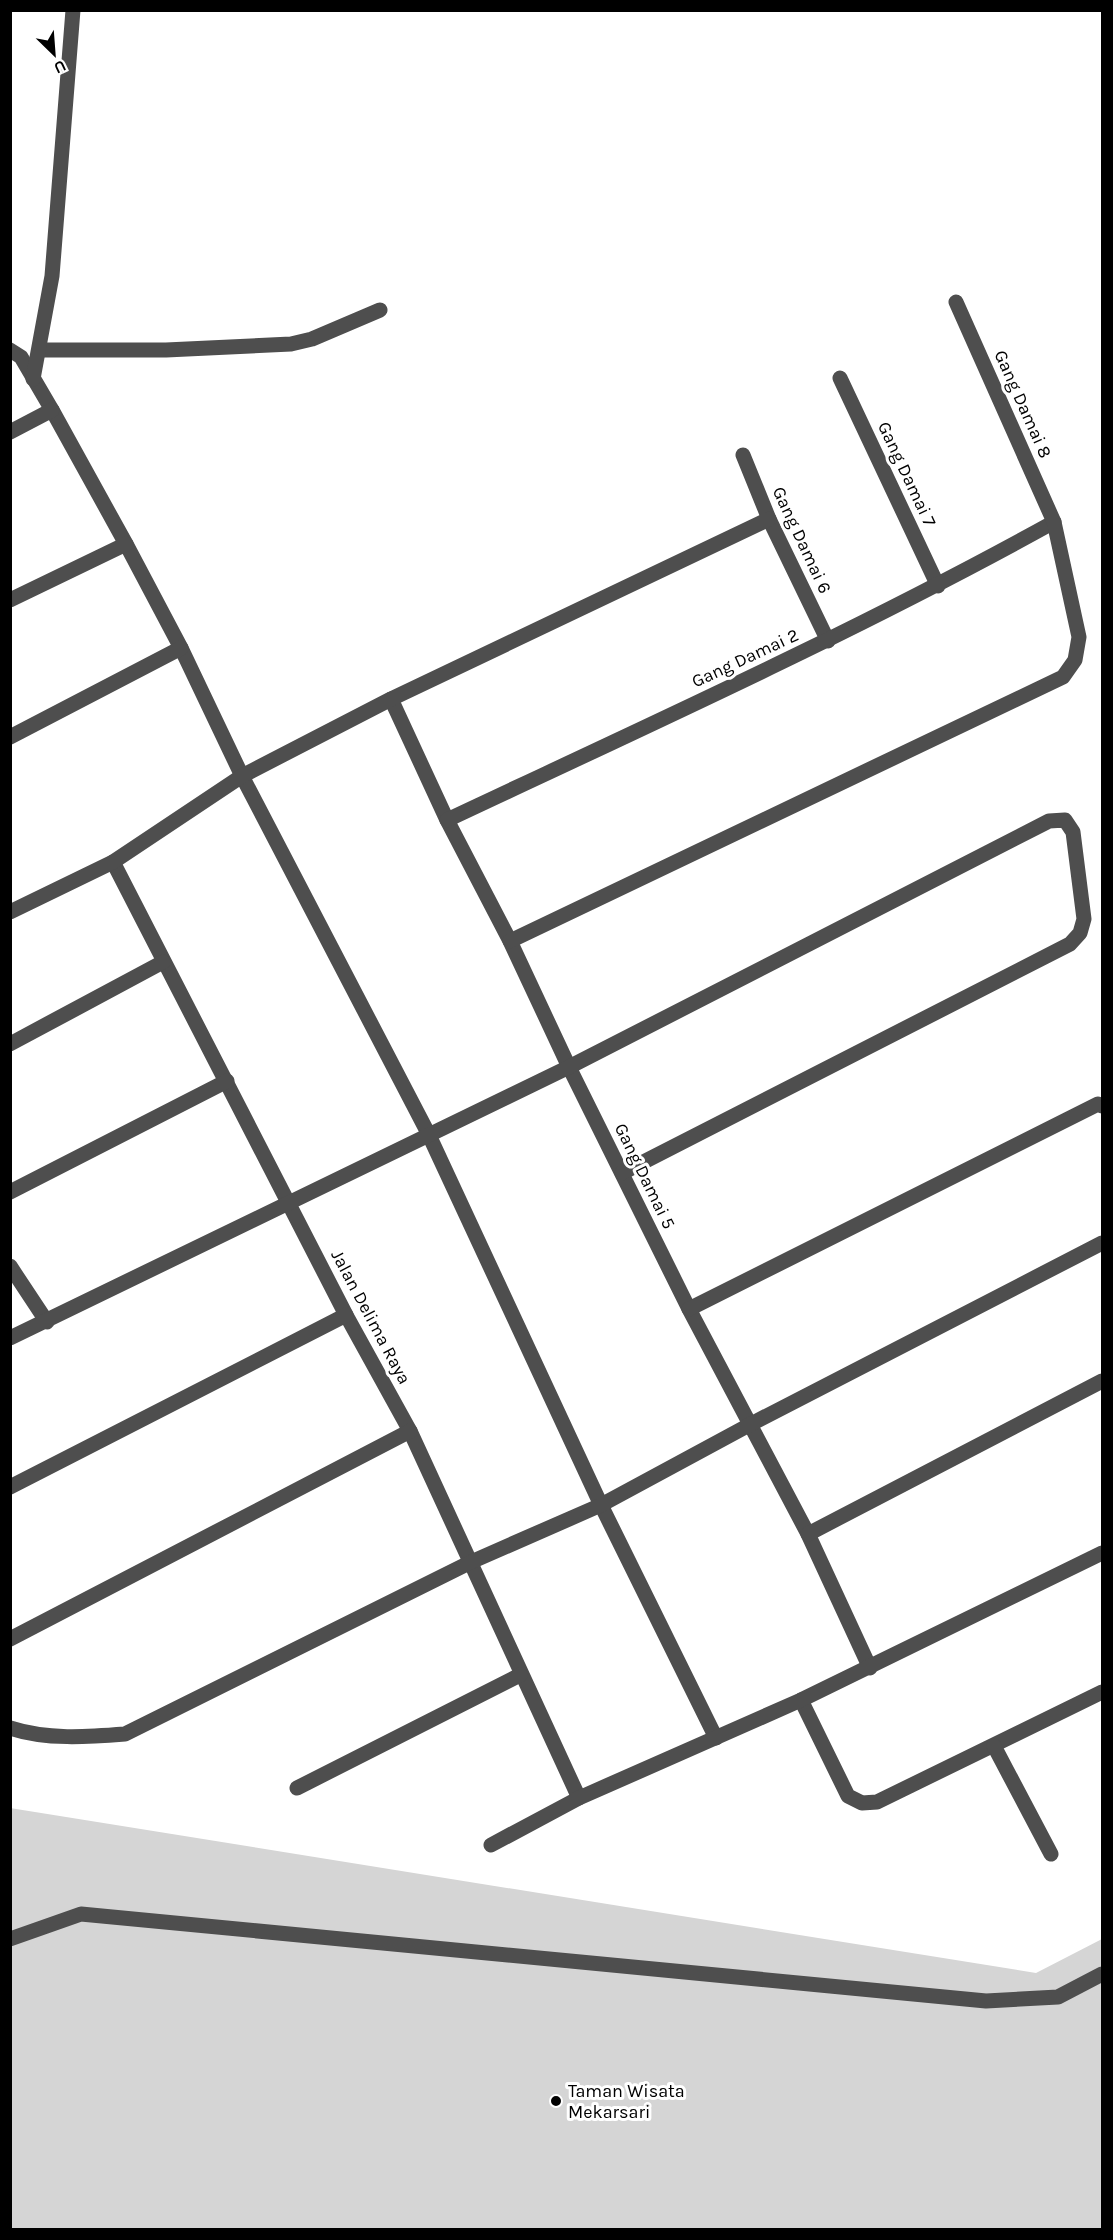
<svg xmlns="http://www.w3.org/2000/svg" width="1113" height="2240" viewBox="0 0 1113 2240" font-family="Karla,sans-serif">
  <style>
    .green { fill: #d5d5d5 }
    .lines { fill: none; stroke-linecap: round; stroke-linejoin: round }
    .minor { stroke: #4e4e4e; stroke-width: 15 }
    .poi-dot { fill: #000; stroke: #fff; stroke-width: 2 }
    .labels { text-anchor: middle; stroke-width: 6; stroke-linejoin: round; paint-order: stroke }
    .street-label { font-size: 18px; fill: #000; stroke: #fff }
    .poi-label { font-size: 18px; fill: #000; stroke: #fff; text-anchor: start }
  </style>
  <rect width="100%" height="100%" fill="#fff"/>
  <path class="green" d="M10,1808L1036,1973L1102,1939V2229H11Z"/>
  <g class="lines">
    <g class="minor">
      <path d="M10,350L21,357L52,410L126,544L181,648L242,776L428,1133L601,1505L716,1738"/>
      <path d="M40,350H166L291,344L312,339L380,310"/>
      <path d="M840,378L938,586"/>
      <path d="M33,379L52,276L73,10"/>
      <path d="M10,432L52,410"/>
      <path d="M743,455L769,519L828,641"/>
      <path d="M10,600L126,544"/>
      <path d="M391,699L447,820L510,941L569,1067L689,1309L808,1534L870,1668"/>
      <path d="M10,737L181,648"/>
      <path d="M447,820C651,724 857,631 1054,522"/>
      <path d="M113,862L346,1315L410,1431L579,1798"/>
      <path d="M10,912L113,862L242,776L391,699L769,519"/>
      <path d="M510,941L1063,677L1075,660L1079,637L1054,522L956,302"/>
      <path d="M10,1044L163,962"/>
      <path d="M10,1192L227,1081"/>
      <path d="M10,1266L47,1322"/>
      <path d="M689,1309L1098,1104L1102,1106"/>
      <path d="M10,1338L569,1067L1049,821L1065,820L1073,832L1084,919L1080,933L1070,944L622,1173"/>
      <path d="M10,1487L346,1315"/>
      <path d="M808,1534L1102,1381"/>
      <path d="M10,1639L410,1431"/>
      <path d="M801,1700L848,1796L862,1803L877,1802L1102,1692"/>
      <path d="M10,1728C47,1740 87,1737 125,1734L471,1562L601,1505L751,1424L1102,1243"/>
      <path d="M994,1746L1051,1854"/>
      <path d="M297,1788L520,1675"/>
      <path d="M491,1845L579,1798L801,1700L1102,1553"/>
      <path d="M10,1939L81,1914L986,2001L1058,1997L1102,1974"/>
    </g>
  </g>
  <circle class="poi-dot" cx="556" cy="2101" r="6"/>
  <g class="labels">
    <g class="street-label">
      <text transform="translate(1023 404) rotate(66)" y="6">Gang Damai 8</text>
      <text transform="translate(907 474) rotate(65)" y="6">Gang Damai 7</text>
      <text transform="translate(802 540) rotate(65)" y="6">Gang Damai 6</text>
      <text transform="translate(745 658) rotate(-25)" y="6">Gang Damai 2</text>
      <text transform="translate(645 1176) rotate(64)" y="6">Gang Damai 5</text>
      <text transform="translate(371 1317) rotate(62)" y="6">Jalan Delima Raya</text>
    </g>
    <g class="poi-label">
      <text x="568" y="2097">Taman Wisata<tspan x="568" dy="21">Mekarsari</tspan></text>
    </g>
  </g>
  <rect width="1113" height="2240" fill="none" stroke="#000000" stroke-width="24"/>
  <g transform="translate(54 54) rotate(155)" stroke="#ffffff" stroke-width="4.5" paint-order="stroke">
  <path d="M0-4.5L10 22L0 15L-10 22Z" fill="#000000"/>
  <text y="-9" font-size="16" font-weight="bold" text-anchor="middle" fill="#000000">U</text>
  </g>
</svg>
